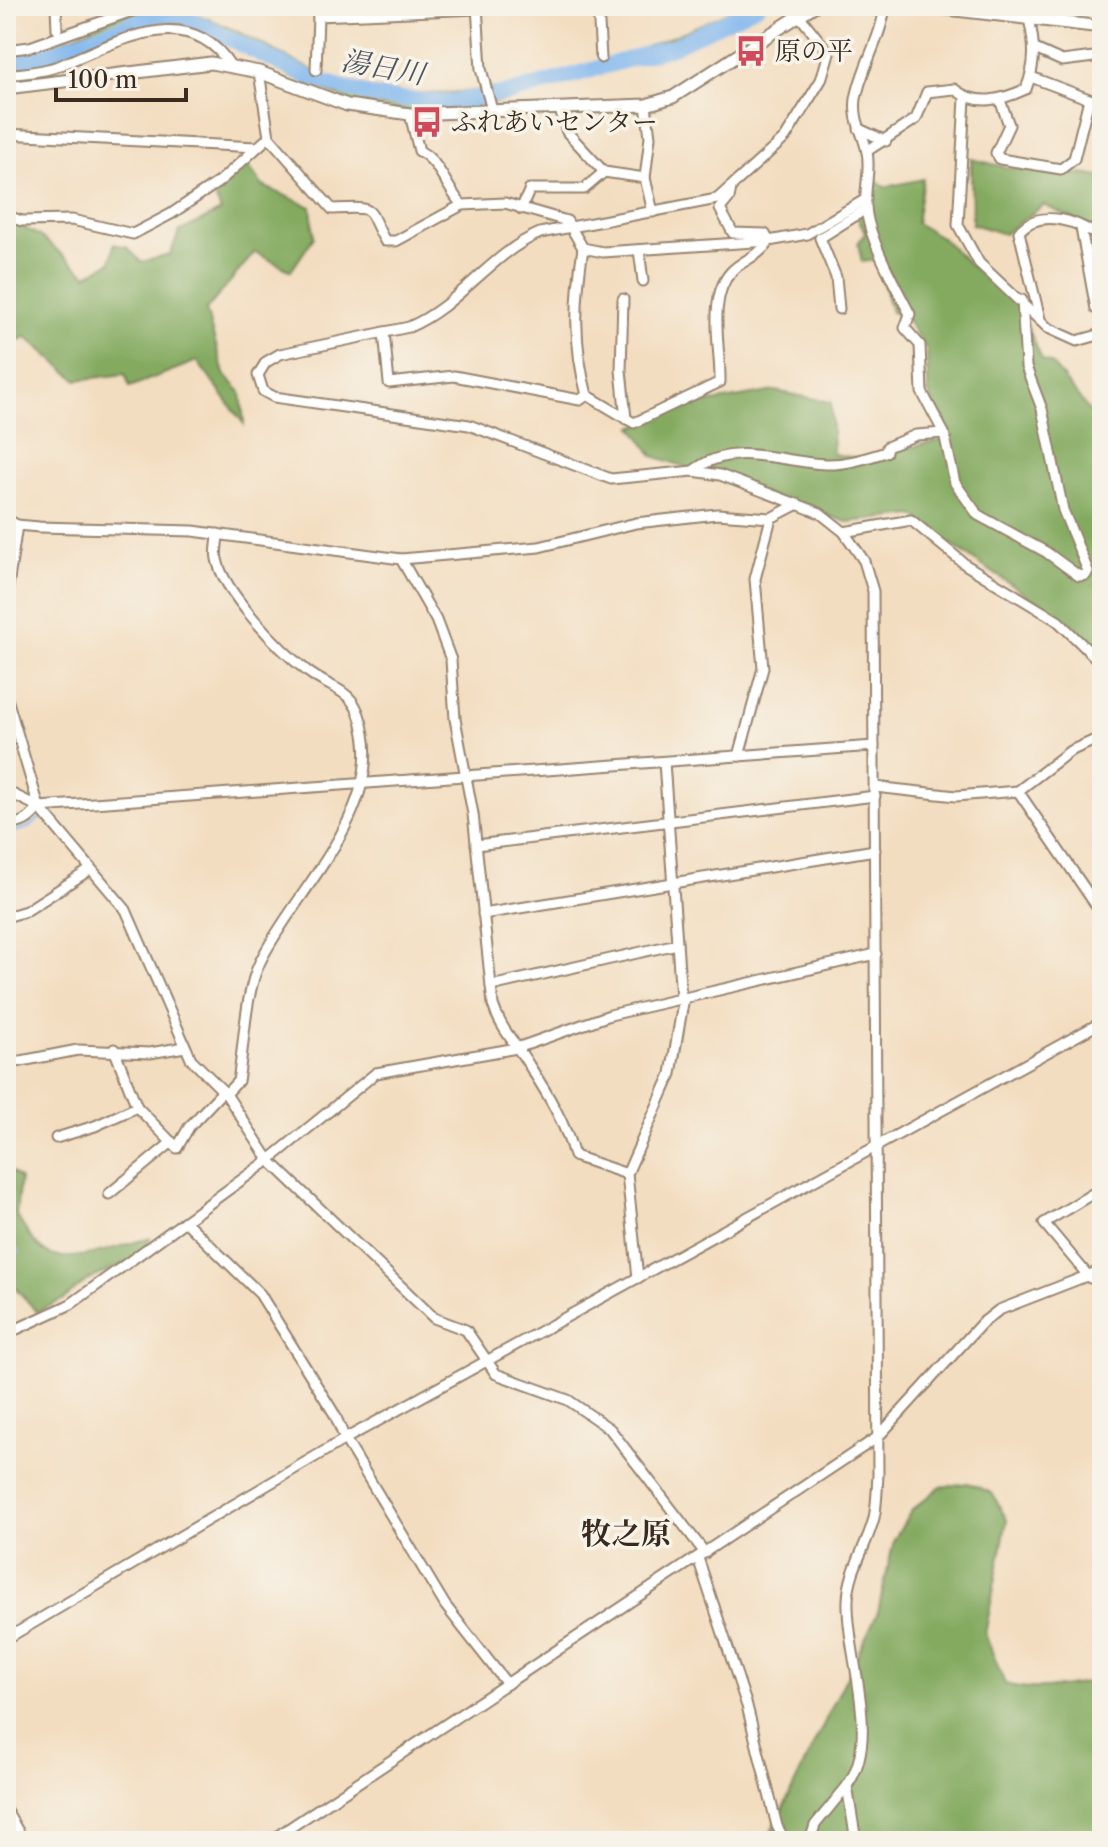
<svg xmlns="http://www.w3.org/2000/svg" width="1108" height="1847" viewBox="0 0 1108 1847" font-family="'Libre Caslon Text','Noto Serif JP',serif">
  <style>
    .green { fill: #a6c56d; stroke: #707846; stroke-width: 2 }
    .forest { fill: #84aa60; stroke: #606a3f; stroke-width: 2 }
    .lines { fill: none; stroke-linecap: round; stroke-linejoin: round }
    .stream { stroke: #7fb6ee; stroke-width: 3 }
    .river { stroke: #7fb6ee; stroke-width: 16 }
    .minor-casing { stroke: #97846f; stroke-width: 13 }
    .major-casing { stroke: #97846f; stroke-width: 15 }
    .minor { stroke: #fff; stroke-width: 9 }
    .major { stroke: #fff; stroke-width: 11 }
    .labels { text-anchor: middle; stroke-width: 7; stroke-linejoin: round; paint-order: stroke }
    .poi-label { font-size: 26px; fill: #3b2a1e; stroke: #f7f3e8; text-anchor: start }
    .water-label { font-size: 28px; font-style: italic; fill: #4f545c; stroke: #f7f3e8 }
    .quarter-label { font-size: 30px; font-weight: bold; fill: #3b2a1e; stroke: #f7f3e8 }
  </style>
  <rect width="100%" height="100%" fill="#f7f3e8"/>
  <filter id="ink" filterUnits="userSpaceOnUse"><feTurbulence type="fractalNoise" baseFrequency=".0125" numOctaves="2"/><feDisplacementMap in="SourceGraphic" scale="16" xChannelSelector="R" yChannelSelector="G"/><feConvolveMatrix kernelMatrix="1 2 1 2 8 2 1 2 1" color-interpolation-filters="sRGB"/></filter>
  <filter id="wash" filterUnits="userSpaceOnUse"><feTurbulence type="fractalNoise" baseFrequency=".006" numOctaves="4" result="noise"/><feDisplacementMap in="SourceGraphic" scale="32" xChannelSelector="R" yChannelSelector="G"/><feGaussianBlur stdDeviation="1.8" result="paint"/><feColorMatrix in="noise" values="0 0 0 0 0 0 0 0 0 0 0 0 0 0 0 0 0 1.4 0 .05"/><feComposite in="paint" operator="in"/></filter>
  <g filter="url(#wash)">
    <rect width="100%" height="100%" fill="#f3ddc0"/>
    <path class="green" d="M740,6H766L677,52L509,100L457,111H408L355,103L293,78L199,29L161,21L50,58L6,67V57C50,55 111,10 156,8C204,5 274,54 319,73C442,128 626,62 740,6Z"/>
    <g class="forest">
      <path d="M971,159L1010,168L1102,176V233L1044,205L1004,234L972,224Z"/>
      <path d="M246,163L263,186L311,207L314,237L291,271L255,252L206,310L224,374L241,392L244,424L197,361L130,387L125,374L77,380L26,337L6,345V218L40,236L87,275L111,262L114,244L127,247L141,262L170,255L179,232L221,211L213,192Z"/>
      <path d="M873,178L886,187L923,179L916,223L941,237L972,267L1017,302L1042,360L1052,364L1094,417L1102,415V654C1046,599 974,567 914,515L847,522L653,456L633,427L678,408L775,391L831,402L833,454L863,459L942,440L947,426L928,393L927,350L905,317L891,312L877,260L862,262L858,243L866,233L858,219Z"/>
      <path d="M6,1167L20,1179L16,1215C25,1229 33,1245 49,1254C70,1265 126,1244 150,1238L144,1255L86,1281L64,1299L37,1312L6,1277Z"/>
      <path d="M968,1483L992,1493L1007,1520L985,1634L1005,1684C1037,1693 1070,1686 1102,1680V1841H767L878,1612L894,1540L911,1511L940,1487Z"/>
    </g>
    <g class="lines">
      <g class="stream">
        <path d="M183,16L197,6"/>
        <path d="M6,834L29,827L40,818"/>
        <path d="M6,1239L19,1252"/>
      </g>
      <path class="river" d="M6,64L36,58L158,14L183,16L312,79L377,97L446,103L514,92L672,47L757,6"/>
    </g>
  </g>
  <g filter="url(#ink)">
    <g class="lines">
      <defs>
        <g id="minor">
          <path d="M56,6L57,29"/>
          <path d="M317,6L318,16L477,9"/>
          <path d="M477,6L481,69L493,114"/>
          <path d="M598,6L601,58"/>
          <path d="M1036,6V20"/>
          <path d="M798,14L829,53L821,80L785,138L717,199L540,233C490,254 459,306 409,327L280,354L266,362L258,375L263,391L274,397L469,425L611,479L693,471L720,475L820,513L844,532L864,561L873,591L878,1475C877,1489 877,1504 874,1518C867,1546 849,1570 848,1600C846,1656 882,1737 847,1786L856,1841"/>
          <path d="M1035,49L1062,61L1102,56"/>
          <path d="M6,50L30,47L146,6"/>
          <path d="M316,70L318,16"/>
          <path d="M259,72L269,137L332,209C379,207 365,206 385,241H396L462,205"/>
          <path d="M6,75C24,73 44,72 61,65C115,43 188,0 230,65"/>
          <path d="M965,98L958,225L979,263L1048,328L1077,341L1102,334"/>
          <path d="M1089,99L1102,104"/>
          <path d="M1000,100L1009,125L996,153L1000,159L1061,169L1074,159L1089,99L1031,77"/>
          <path d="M410,114L419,151C438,159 447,189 462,205L505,203L567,221L583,248L603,252L769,241L807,234L866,199"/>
          <path d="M859,129L886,141"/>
          <path d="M6,134L256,147"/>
          <path d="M867,151L916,119L927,92L954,89C977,107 1002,100 1026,89C1036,64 1035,45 1029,19"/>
          <path d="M604,172L645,178L653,212"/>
          <path d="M645,178L650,137L646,105"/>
          <path d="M731,188L729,198L720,209L733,233L765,234L769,241"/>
          <path d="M521,209L530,189H584L604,172L567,132L560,110"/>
          <path d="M13,218L22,221L72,220L133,234L171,214L220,181L269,137"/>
          <path d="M1081,228L1096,309"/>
          <path d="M583,248C575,300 573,344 587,395"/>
          <path d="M639,250L643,281"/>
          <path d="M623,299L621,370L626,419"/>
          <path d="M839,309L836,277L820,238L866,209"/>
          <path d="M1040,319L1019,232C1038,208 1081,220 1102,240"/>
          <path d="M384,332L389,383L454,376L580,400L587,395L634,423L720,382C721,350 707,298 731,272C743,259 759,257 769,241"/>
          <path d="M944,433L955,483L978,515L1046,552L1079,576L1086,575L1088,571L1063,510L1042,409L1026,367L1022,300"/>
          <path d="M693,471C732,440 780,462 825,464C846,465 866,458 886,452L887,447L916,435L944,433L922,392L920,345L905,328L910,314C895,285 868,238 866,207C864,188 871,171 867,152C863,132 853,120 856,99C862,66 881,39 885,6"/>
          <path d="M6,519L17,525L39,527L193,531L401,559L539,547L636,523L717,514L771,518L798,504"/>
          <path d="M844,532L911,520L966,565L1058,621L1102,664"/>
          <path d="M218,534C218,542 215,552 217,559C223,592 280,650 307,671C337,694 356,686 364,734C379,816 293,894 260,962C245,992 244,1047 238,1081L226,1094"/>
          <path d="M401,559L436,620L451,660L455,719L473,814L493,1005C500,1028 516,1044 529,1065C547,1093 566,1124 574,1156L627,1174"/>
          <path d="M6,600L17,525"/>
          <path d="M6,695L39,807"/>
          <path d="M739,756L763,668L755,579L771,518"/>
          <path d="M664,762L681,998"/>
          <path d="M875,787L956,796L1018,791L1070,751L1102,737"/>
          <path d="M6,791L39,807L126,910L191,1059L226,1094L269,1160L434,1318L466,1330L496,1374L568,1400L610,1429L705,1553"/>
          <path d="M1018,791L1102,914"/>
          <path d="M6,825C21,824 30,820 39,807L874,746"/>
          <path d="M476,845L875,796"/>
          <path d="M483,914L875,850"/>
          <path d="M6,917L26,911L91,869"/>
          <path d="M491,986L677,944"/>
          <path d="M6,1064L78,1050L150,1053L185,1047"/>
          <path d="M137,1107L177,1148L189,1127L223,1091"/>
          <path d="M56,1138L95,1126L137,1107L114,1049"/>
          <path d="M109,1194L172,1142"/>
          <path d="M185,1221L260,1294L335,1415L345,1439L445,1605L507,1684"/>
          <path d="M638,1278L627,1174L671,1074L684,997"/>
          <path d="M1090,1278L1044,1223L1102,1188"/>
          <path d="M6,1334L71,1304L269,1160L376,1073L517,1048L610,1015L876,954"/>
          <path d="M698,1558L747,1706L777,1826L785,1841"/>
          <path d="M6,1639L345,1439L1102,1022"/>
          <path d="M6,1811L24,1841"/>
          <path d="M270,1841L878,1437L981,1324L999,1310L1102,1270"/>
          <path d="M810,1841L815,1825L847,1786"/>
        </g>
        <g id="major">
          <path d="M921,6L1102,27"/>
          <path d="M6,88L211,63L259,72L347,105L410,114L646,105L673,97L814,6"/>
        </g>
      </defs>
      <use href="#minor" class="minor-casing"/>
      <use href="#major" class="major-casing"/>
      <use href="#minor" class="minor"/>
      <use href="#major" class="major"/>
    </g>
  </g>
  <defs>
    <symbol id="bus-bare" viewBox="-9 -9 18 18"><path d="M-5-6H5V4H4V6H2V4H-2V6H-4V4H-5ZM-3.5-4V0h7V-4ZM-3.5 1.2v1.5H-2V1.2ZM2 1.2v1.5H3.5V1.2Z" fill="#d1495b" stroke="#f7f3e8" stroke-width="2.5" paint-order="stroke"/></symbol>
  </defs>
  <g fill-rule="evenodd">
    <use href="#bus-bare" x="729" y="29" width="44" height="44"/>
    <use href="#bus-bare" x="405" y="100" width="44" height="44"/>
  </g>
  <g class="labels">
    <g class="poi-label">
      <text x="775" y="60">原の平</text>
      <text x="451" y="131">ふれあいセンター</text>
    </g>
    <g class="water-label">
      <text transform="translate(383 67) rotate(10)" y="10">湯日川</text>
    </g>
    <g class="quarter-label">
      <text x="626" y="1544">牧之原</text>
    </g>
  </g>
  <rect width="1108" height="1847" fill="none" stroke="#f7f3e8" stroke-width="32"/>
  <path d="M56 88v12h130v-12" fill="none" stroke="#3b2a1e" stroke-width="4"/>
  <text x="68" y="88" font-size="24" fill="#3b2a1e" stroke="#f7f3e8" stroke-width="6" paint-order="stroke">100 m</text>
</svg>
